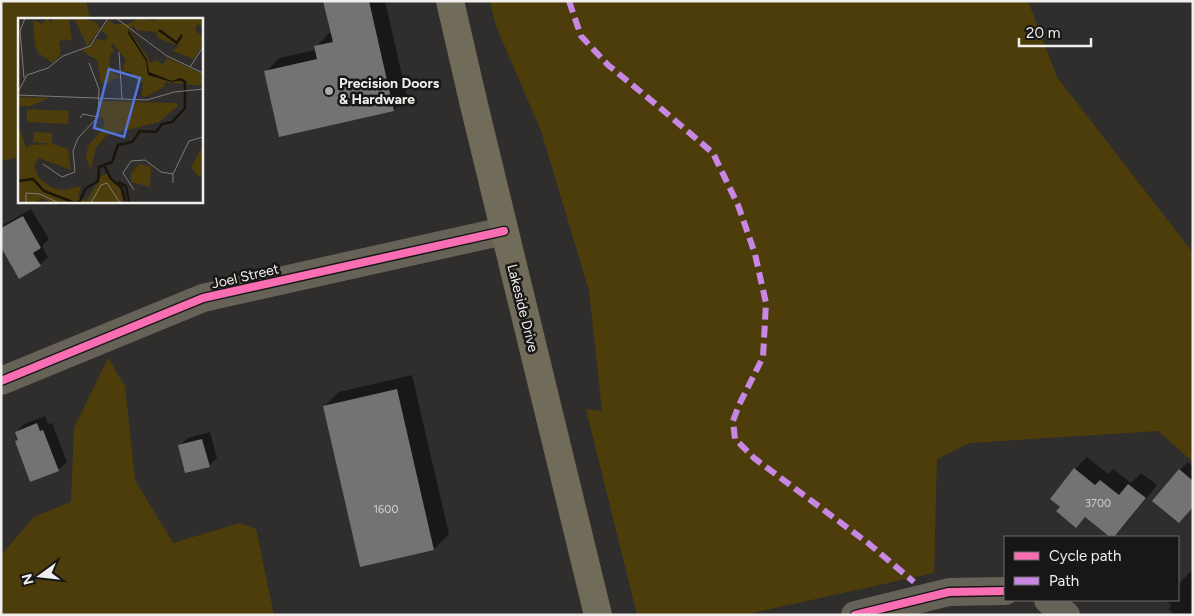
<svg xmlns="http://www.w3.org/2000/svg" width="1194" height="616" viewBox="0 0 1194 616" font-family="Figtree,sans-serif">
  <style>
    .green { fill: #4c3d0a }
    .shadow { fill: #0007 }
    .building { fill: #737373 }
    .lines { fill: none; stroke-linecap: round; stroke-linejoin: round }
    .minor { stroke: #666257; stroke-width: 28 }
    .primary { stroke: #716b5a; stroke-width: 28 }
    .quiet { stroke: #c787e3; stroke-width: 6; stroke-dasharray: 12 6; stroke-linecap: butt }
    .cycleway-casing { stroke: #181716; stroke-width: 11 }
    .cycleway { stroke: #f96db3; stroke-width: 8 }
    .poi-dot { fill: #acabaa; stroke: #181716; stroke-width: 2 }
    .labels { text-anchor: middle; stroke-width: 5; stroke-linejoin: round; paint-order: stroke }
    .number-label { font-size: 11px; fill: #d1d0ce }
    .poi-label { font-size: 14px; font-weight: bold; fill: #f0efed; stroke: #181716; text-anchor: start }
    .street-label { font-size: 14px; fill: #f0efed; stroke: #181716 }
    .inset-river { fill: none; stroke: #1a150a; stroke-width: 2.5 }
    .inset-road { fill: none; stroke: #7c7b7a; stroke-width: 1 }
    .view { fill: #5276dd; fill-opacity: 0.15; stroke: #5276dd; stroke-width: 2.5 }
    .inset-edge { fill: none; stroke: #f0efed; stroke-width: 2.5 }
  </style>
  <rect width="100%" height="100%" fill="#2f2e2d"/>
  <g class="green">
    <path d="M1,1H86L90,19H19V157L1,161Z"/>
    <path d="M490,1H1028L1057,77L1193,253V462L1158,431L970,443L937,459L934,573L743,615H637L586,409L602,411L589,291L541,131L496,26Z"/>
    <path d="M108,358L125,386L135,480L173,543L240,523L256,529L274,615H1V555L34,517L71,502L74,428Z"/>
  </g>
  <g class="shadow">
    <path d="M324,1H385L407,97L394,110L280,136L266,72L279,58L316,50V47L329,33H332Z"/>
    <path d="M31,209L49,239L42,246L48,257L40,265L1,245V226Z"/>
    <path d="M412,375L449,534L434,549L361,566L324,407L339,392Z"/>
    <path d="M45,416L48,424L52,423L67,462L58,470L16,441L19,439L16,432L24,424Z"/>
    <path d="M210,432L217,458L209,466L179,446L188,438Z"/>
    <path d="M1087,457L1108,474L1113,469L1131,483L1141,473L1157,485L1124,526L1113,537L1086,516L1076,526L1062,507L1075,469Z"/>
    <path d="M1188,462L1193,466V507L1179,522L1180,470Z"/>
    <path d="M1192,570L1193,615H1175L1169,609L1171,605L1165,600H1178V585Z"/>
  </g>
  <g class="building">
    <path d="M323,1H369L394,111L279,137L264,71L317,59L314,46L333,42Z"/>
    <path d="M23,216L41,248L33,253L41,266L19,279L1,247V228Z"/>
    <path d="M397,389L434,550L360,567L323,406Z"/>
    <path d="M37,423L40,431L43,430L59,471L30,482L15,441L18,440L15,432Z"/>
    <path d="M202,439L210,467L185,473L178,445Z"/>
    <path d="M1074,468L1095,485L1100,480L1119,495L1128,484L1146,498L1114,537H1110L1085,517L1076,528L1056,511L1060,507L1050,499Z"/>
    <path d="M1179,469L1193,481V507L1179,523L1152,501Z"/>
  </g>
  <g class="lines">
    <g class="minor">
      <path d="M1,381L203,298L504,231"/>
      <path d="M1048,600L1066,615"/>
      <path d="M855,615L949,592L1005,591"/>
    </g>
    <path class="primary" d="M450,1L474,105L598,615"/>
    <path class="quiet" d="M569,1L581,36L608,65L658,106L713,153L738,205L755,254L766,303L763,357L739,405L733,421L735,439L754,458L868,543L914,582"/>
    <defs>
      <g id="cycleway">
        <path d="M1,381L203,298L504,231"/>
        <path d="M855,615L949,592L1005,591"/>
      </g>
    </defs>
    <use href="#cycleway" class="cycleway-casing"/>
    <use href="#cycleway" class="cycleway"/>
  </g>
  <circle class="poi-dot" cx="329" cy="91" r="5"/>
  <g class="labels">
    <g class="number-label">
      <text x="1098" y="507">3700</text>
      <text x="386" y="513">1600</text>
    </g>
    <g class="poi-label">
      <text x="339" y="88">Precision Doors<tspan x="339" dy="16">&amp; Hardware</tspan></text>
    </g>
    <g class="street-label">
      <text transform="translate(245 276) rotate(-13)" y="5">Joel Street</text>
      <text transform="translate(523 308) rotate(76)" y="5">Lakeside Drive</text>
    </g>
  </g>
  <g transform="translate(18 18)">
    <rect width="185" height="185" fill="#2f2e2d"/>
    <path d="M29,0L33,5L36,0H64L78,4L82,11L69,28L57,2H51L54,22L41,23L43,37L35,45L20,35L17,27L15,2L24,6ZM121,0L136,3L137,0H185V9L180,6L177,12L185,19V26L176,41L154,33L161,28L140,20L138,14L118,12L115,7L112,13L133,45L138,42L145,47L149,40L185,56V68L147,64L146,69L128,79L124,78L125,64H120L112,53L104,54L108,42L95,26L93,28L97,35H93L91,46L96,56L103,60L93,61L92,65H83L79,42L64,33L79,21L87,23L90,18L83,12L90,2L96,6H110ZM0,79L31,80L13,88H0ZM82,83L158,85L160,88L141,104L89,117L78,129L73,152L68,140L70,128L85,111L87,102L81,98ZM9,91L51,93L50,106L9,104ZM0,105L8,130L12,127L33,126L15,124L16,114L34,115V126L50,131L53,152L21,140L16,148L21,160L34,170L48,172L63,168L60,178L68,183L84,157L89,156L101,168L106,185H32L24,180L17,185H0ZM185,128V158H180L173,149ZM121,146L133,149L132,169L113,164V155Z" fill="#4c3d0a"/>
    <path d="M113,9L111,13L129,42L131,54L154,63L162,60L167,62L153,64L130,57L128,43L110,15L111,10Z" fill="#1a150a"/>
    <path class="inset-river" d="M141,12L159,25L164,17M86,147L93,161L104,170L107,183M0,163L15,161L26,173L57,185M100,164L108,168L111,185M57,185L62,183L67,171L80,163L81,149L94,144L100,127L114,124L122,113L138,114L144,106L154,104L167,90V64L162,61"/>
    <path class="inset-road" d="M98,0L149,38L185,55M101,34L104,81M172,49L185,29M6,60L2,13L7,0M0,74L9,57L30,50L45,38L72,28L90,0M0,77L129,82L156,74L185,71M62,100L65,96L80,99M25,146L44,159L57,154L55,133L60,120L80,99L81,71L71,45M155,165V156L171,123L185,119M116,172L105,155L113,143L127,142L143,154L155,156M8,185V175L22,176L41,185M73,185L83,167L89,165L102,185"/>
    <path class="view" d="M91,51L122,60L106,119L76,110Z"/>
    <rect width="185" height="185" class="inset-edge"/>
  </g>
  <rect width="1194" height="616" fill="none" stroke="#f0efed" stroke-width="5"/>
  <rect x="1004" y="536" width="175" height="65" fill="#181716" stroke="#6e6d6c"/>
  <rect x="1014" y="552" width="25" height="8" fill="#f96db3" stroke="#6e6d6c"/>
  <text x="1049" y="561" font-size="15" fill="#f0efed">Cycle path</text>
  <rect x="1014" y="577" width="25" height="8" fill="#c787e3" stroke="#6e6d6c"/>
  <text x="1049" y="586" font-size="15" fill="#f0efed">Path</text>
  <g transform="translate(40 576) rotate(255)" stroke="#181716" stroke-width="4" paint-order="stroke">
  <path d="M0-4L9 19L0 12L-9 19Z" fill="#f0efed"/>
  <text y="-8" font-size="14" font-weight="bold" text-anchor="middle" fill="#f0efed">N</text>
  </g>
  <path d="M1019 38v8h72v-8" fill="none" stroke="#f0efed" stroke-width="2.5"/>
  <text x="1026" y="38" font-size="15" fill="#f0efed" stroke="#181716" stroke-width="4" paint-order="stroke">20 m</text>
</svg>
